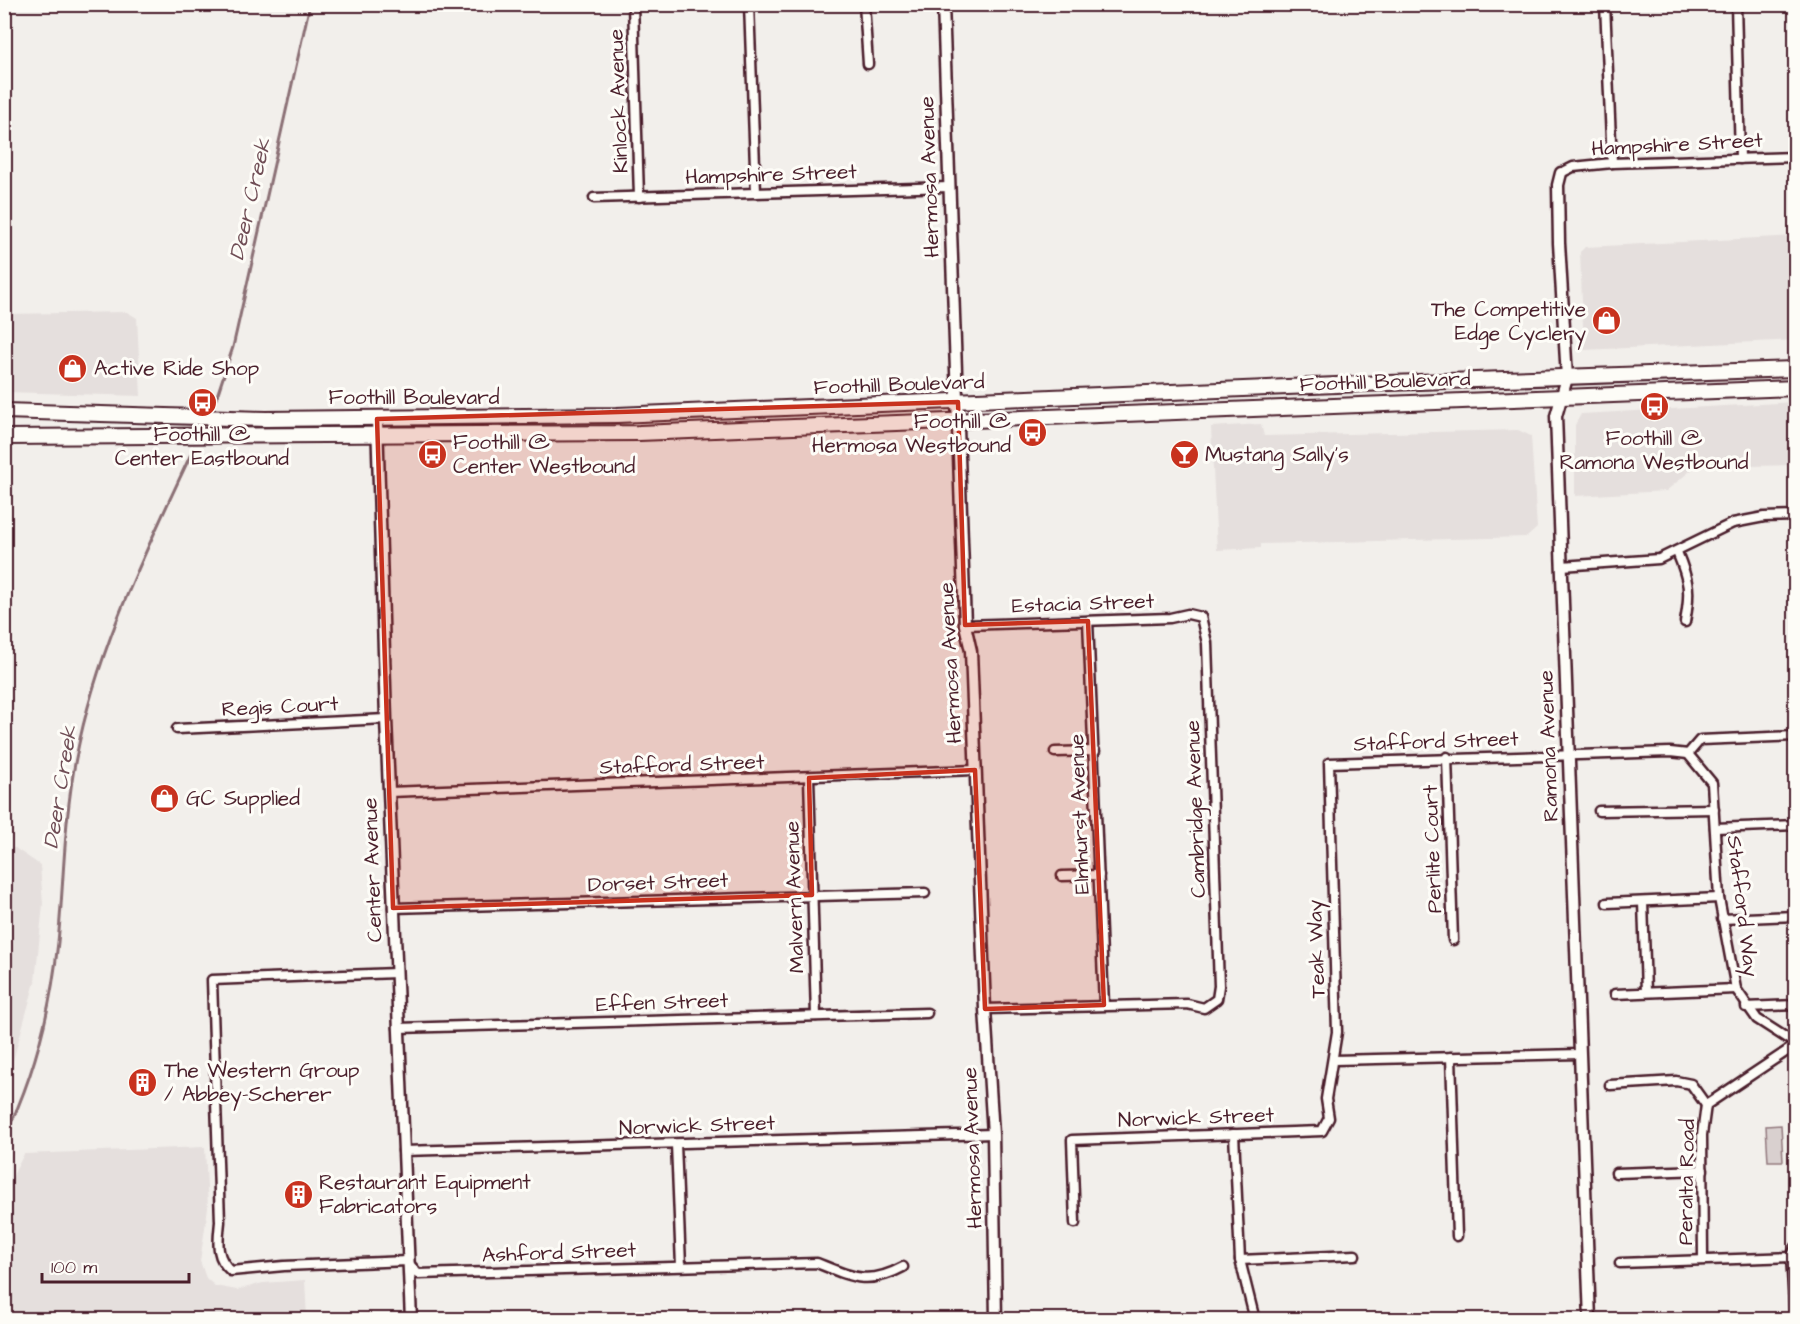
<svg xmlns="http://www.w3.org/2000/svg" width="1800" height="1324" viewBox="0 0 1800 1324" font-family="'Architects Daughter',sans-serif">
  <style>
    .built { fill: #e5dfdd }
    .grass { fill: #d9d0cf; stroke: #92787d; stroke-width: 1.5 }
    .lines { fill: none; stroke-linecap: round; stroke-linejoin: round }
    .stream { stroke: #8b6f75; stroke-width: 3 }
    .minor-casing { stroke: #4a1f2b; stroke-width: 13 }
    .tertiary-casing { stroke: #4a1f2b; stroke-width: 15 }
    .primary-casing { stroke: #4a1f2b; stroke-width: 18 }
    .minor { stroke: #fdfcf7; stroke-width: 8 }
    .tertiary { stroke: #fdfcf7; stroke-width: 10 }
    .primary { stroke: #fdfcf7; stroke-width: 14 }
    .marked { fill: #c8321e; fill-opacity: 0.2; stroke: #c8321e; stroke-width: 4.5; stroke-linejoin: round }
    .labels { text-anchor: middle; stroke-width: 6; stroke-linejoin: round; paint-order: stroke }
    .street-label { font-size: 21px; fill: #4a1f2b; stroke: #fdfcf7 }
    .poi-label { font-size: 21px; fill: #4a1f2b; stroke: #fdfcf7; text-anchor: start }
    .water-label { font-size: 22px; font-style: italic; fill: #704e56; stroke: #fdfcf7 }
  </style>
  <rect width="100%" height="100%" fill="#f2efeb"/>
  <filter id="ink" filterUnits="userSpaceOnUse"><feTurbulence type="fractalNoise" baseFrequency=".0167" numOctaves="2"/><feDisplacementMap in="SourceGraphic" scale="12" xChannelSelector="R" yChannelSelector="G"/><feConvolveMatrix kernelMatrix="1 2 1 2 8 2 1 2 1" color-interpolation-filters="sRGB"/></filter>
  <g filter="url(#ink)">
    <g class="built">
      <path d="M1795,236V340L1584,350L1580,252L1585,247Z"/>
      <path d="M127,312L137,318L141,396L5,392V314Z"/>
      <path d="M1795,402V465L1695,467L1666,491L1575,496V425L1581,414Z"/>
      <path d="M1261,424L1264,436L1518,430L1531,436L1537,528L1527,537L1261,544V548L1217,550L1211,427Z"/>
      <path d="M15,848L40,865L43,904L35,982L5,1089L4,849Z"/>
      <path d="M205,1147L208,1208L200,1261L206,1278L215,1286L237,1290L263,1283L305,1280L307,1319H5V1191L24,1154Z"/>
    </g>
    <path class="grass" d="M1781,1125L1783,1161H1768L1766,1126Z"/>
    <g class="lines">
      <g class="stream">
        <path d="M216,399L233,347L310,4"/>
        <path d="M4,1138C34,1077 51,1010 58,942C64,881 64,818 76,758C97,649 145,553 191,454"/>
      </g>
      <defs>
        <g id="minor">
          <path d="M633,4L639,197"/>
          <path d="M749,4L756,193"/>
          <path d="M864,4L868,64"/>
          <path d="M1605,4L1612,163"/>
          <path d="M1736,4L1740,159"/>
          <path d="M1561,173L1573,167L1612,163L1796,157"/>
          <path d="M594,198L949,187"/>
          <path d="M1677,552C1689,581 1691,591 1685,622"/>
          <path d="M1562,566L1659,559L1733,523L1764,517L1796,516"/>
          <path d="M1088,621L1104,1005"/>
          <path d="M965,625L1170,618L1188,614L1201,617L1207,643L1219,986L1217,999L1204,1008L1187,1004L985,1009"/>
          <path d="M177,729L386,719"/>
          <path d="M1055,752L1095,751"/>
          <path d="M1688,754L1712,783L1719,898L1736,989L1757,1019L1796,1044"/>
          <path d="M1688,754L1700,740L1796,736"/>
          <path d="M1447,757L1453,940"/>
          <path d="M809,778L816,1016"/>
          <path d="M389,792L975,770"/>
          <path d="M1599,811L1714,809"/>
          <path d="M1715,828L1796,825"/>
          <path d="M1062,876L1099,875"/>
          <path d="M1643,902L1646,992"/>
          <path d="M1607,903L1719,898"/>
          <path d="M393,908L925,893"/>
          <path d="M1722,919L1796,916"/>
          <path d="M396,973L212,980L220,1222C218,1242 215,1257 231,1271L284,1266L407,1261L418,1274L817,1263C852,1277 868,1286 903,1267"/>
          <path d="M1615,994L1736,989"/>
          <path d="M1746,1007L1796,1005"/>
          <path d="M398,1028L927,1013"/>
          <path d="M1451,1057L1457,1236"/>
          <path d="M1334,1060L1580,1054"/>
          <path d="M1610,1085L1676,1081L1691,1084L1706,1105"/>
          <path d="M1234,1134L1240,1260L1255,1320"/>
          <path d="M676,1144L681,1266"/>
          <path d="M403,1151L993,1134"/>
          <path d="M1616,1173L1703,1170"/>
          <path d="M1075,1223L1072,1140L1322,1131L1329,1118L1326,1099L1337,1032L1329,763L1670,752L1688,754"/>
          <path d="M1703,1259L1702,1135L1706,1105L1796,1045"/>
          <path d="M1240,1260L1355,1255"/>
          <path d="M1620,1263L1791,1257"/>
          <path d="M1795,1320L1791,1257L1796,1247"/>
        </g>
        <g id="tertiary">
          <path d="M943,4L965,625L971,651L985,1009L993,1134L996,1320"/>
          <path d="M1561,173L1558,185L1559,243L1567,378L1556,416L1590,1320"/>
          <path d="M377,419L386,719L411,1320"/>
        </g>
        <g id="primary">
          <path d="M4,411L266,419L617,415L1361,384L1796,369"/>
          <path d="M4,437L639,433L1796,388"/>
        </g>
      </defs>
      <use href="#minor" class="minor-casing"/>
      <use href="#tertiary" class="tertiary-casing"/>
      <use href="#primary" class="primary-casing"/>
      <use href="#minor" class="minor"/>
      <use href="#tertiary" class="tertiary"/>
      <use href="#primary" class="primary"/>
    </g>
  </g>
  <path class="marked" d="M958,402L965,625L1088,621L1104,1005L985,1009L975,770L809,778L812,895L393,908L377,419Z"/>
  <defs>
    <symbol id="shop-disc" viewBox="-11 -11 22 22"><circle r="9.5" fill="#c8321e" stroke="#fdfcf7"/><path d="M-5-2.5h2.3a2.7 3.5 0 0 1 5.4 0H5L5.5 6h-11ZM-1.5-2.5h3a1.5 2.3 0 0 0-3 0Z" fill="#fff"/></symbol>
    <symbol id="bus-disc" viewBox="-11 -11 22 22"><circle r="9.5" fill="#c8321e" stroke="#fdfcf7"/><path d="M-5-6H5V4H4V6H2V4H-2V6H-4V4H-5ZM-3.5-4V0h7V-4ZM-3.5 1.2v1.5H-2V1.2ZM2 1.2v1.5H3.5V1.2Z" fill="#fff"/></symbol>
    <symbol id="bar-disc" viewBox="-11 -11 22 22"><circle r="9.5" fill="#c8321e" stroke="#fdfcf7"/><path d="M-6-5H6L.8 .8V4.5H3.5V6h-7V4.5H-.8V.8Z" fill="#fff"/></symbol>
    <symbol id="building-disc" viewBox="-11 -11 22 22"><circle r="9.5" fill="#c8321e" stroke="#fdfcf7"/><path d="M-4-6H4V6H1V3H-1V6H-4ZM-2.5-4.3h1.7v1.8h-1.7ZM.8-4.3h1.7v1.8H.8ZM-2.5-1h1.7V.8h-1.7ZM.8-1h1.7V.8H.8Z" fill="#fff"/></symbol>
  </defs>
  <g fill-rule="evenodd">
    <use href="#shop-disc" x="1590" y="304" width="33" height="33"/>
    <use href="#shop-disc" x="56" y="352" width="33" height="33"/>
    <use href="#bus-disc" x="186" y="386" width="33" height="33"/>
    <use href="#bus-disc" x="1638" y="390" width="33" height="33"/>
    <use href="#bus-disc" x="1016" y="416" width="33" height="33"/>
    <use href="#bus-disc" x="416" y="438" width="33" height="33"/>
    <use href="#bar-disc" x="1168" y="438" width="33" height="33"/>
    <use href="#shop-disc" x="148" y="782" width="33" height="33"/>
    <use href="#building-disc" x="126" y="1066" width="33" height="33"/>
    <use href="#building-disc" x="282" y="1178" width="33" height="33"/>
  </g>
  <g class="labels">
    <g class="street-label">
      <text transform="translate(618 101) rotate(-92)" y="7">Kinlock Avenue</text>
      <text transform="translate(1677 144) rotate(-3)" y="7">Hampshire Street</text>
      <text transform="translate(771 174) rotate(-2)" y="7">Hampshire Street</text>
      <text transform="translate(929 177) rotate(-92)" y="7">Hermosa Avenue</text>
      <text transform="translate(1385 381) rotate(-2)" y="7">Foothill Boulevard</text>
      <text transform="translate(899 384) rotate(-2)" y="7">Foothill Boulevard</text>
      <text x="414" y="404">Foothill Boulevard</text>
      <text transform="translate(1083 603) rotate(-2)" y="7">Estacia Street</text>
      <text transform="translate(950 663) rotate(-93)" y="7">Hermosa Avenue</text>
      <text transform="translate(280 706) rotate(-3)" y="7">Regis Court</text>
      <text transform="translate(1436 741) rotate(-2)" y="7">Stafford Street</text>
      <text transform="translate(1548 746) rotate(-92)" y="7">Ramona Avenue</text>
      <text transform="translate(682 764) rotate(-2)" y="7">Stafford Street</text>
      <text transform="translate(1195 809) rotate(-92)" y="7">Cambridge Avenue</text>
      <text transform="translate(1079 814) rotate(-92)" y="7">Elmhurst Avenue</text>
      <text transform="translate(1432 849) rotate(-92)" y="7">Perlite Court</text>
      <text transform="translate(372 870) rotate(-92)" y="7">Center Avenue</text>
      <text transform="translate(658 882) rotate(-2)" y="7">Dorset Street</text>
      <text transform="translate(794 897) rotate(-92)" y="7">Malvern Avenue</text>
      <text transform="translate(1743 906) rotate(83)" y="7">Stafford Way</text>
      <text transform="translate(1316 949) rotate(-92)" y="7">Teak Way</text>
      <text transform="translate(662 1002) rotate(-2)" y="7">Effen Street</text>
      <text transform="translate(1196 1117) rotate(-2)" y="7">Norwick Street</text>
      <text transform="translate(697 1125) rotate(-2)" y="7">Norwick Street</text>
      <text transform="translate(972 1148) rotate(-92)" y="7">Hermosa Avenue</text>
      <text transform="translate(1686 1182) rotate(-89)" y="7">Peralta Road</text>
      <text transform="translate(559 1252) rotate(-2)" y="7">Ashford Street</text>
    </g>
    <g class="poi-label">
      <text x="1586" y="316" text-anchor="end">The Competitive<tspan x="1586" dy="24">Edge Cyclery</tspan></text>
      <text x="94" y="375">Active Ride Shop</text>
      <text x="1011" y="428" text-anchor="end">Foothill @<tspan x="1011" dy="24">Hermosa Westbound</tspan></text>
      <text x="202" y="441" text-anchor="middle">Foothill @<tspan x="202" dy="24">Center Eastbound</tspan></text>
      <text x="1654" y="445" text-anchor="middle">Foothill @<tspan x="1654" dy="24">Ramona Westbound</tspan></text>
      <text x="453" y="449">Foothill @<tspan x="453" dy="24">Center Westbound</tspan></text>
      <text x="1205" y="461">Mustang Sally's</text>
      <text x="186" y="805">GC Supplied</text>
      <text x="164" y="1077">The Western Group<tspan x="164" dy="24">/ Abbey-Scherer</tspan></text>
      <text x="319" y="1189">Restaurant Equipment<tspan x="319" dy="24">Fabricators</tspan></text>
    </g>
    <g class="water-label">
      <text transform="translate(249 199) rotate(-77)" y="8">Deer Creek</text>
      <text transform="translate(59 787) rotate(-81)" y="8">Deer Creek</text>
    </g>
  </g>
  <rect width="1800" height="1324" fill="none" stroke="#fdfcf7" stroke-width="24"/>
  <rect x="12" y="12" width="1776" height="1300" fill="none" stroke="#4a1f2b" stroke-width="2" filter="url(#ink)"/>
  <path d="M42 1273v9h147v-9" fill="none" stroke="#4a1f2b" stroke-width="3"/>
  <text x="51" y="1273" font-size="18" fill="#4a1f2b" stroke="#fdfcf7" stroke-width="4.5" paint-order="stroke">100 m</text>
</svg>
